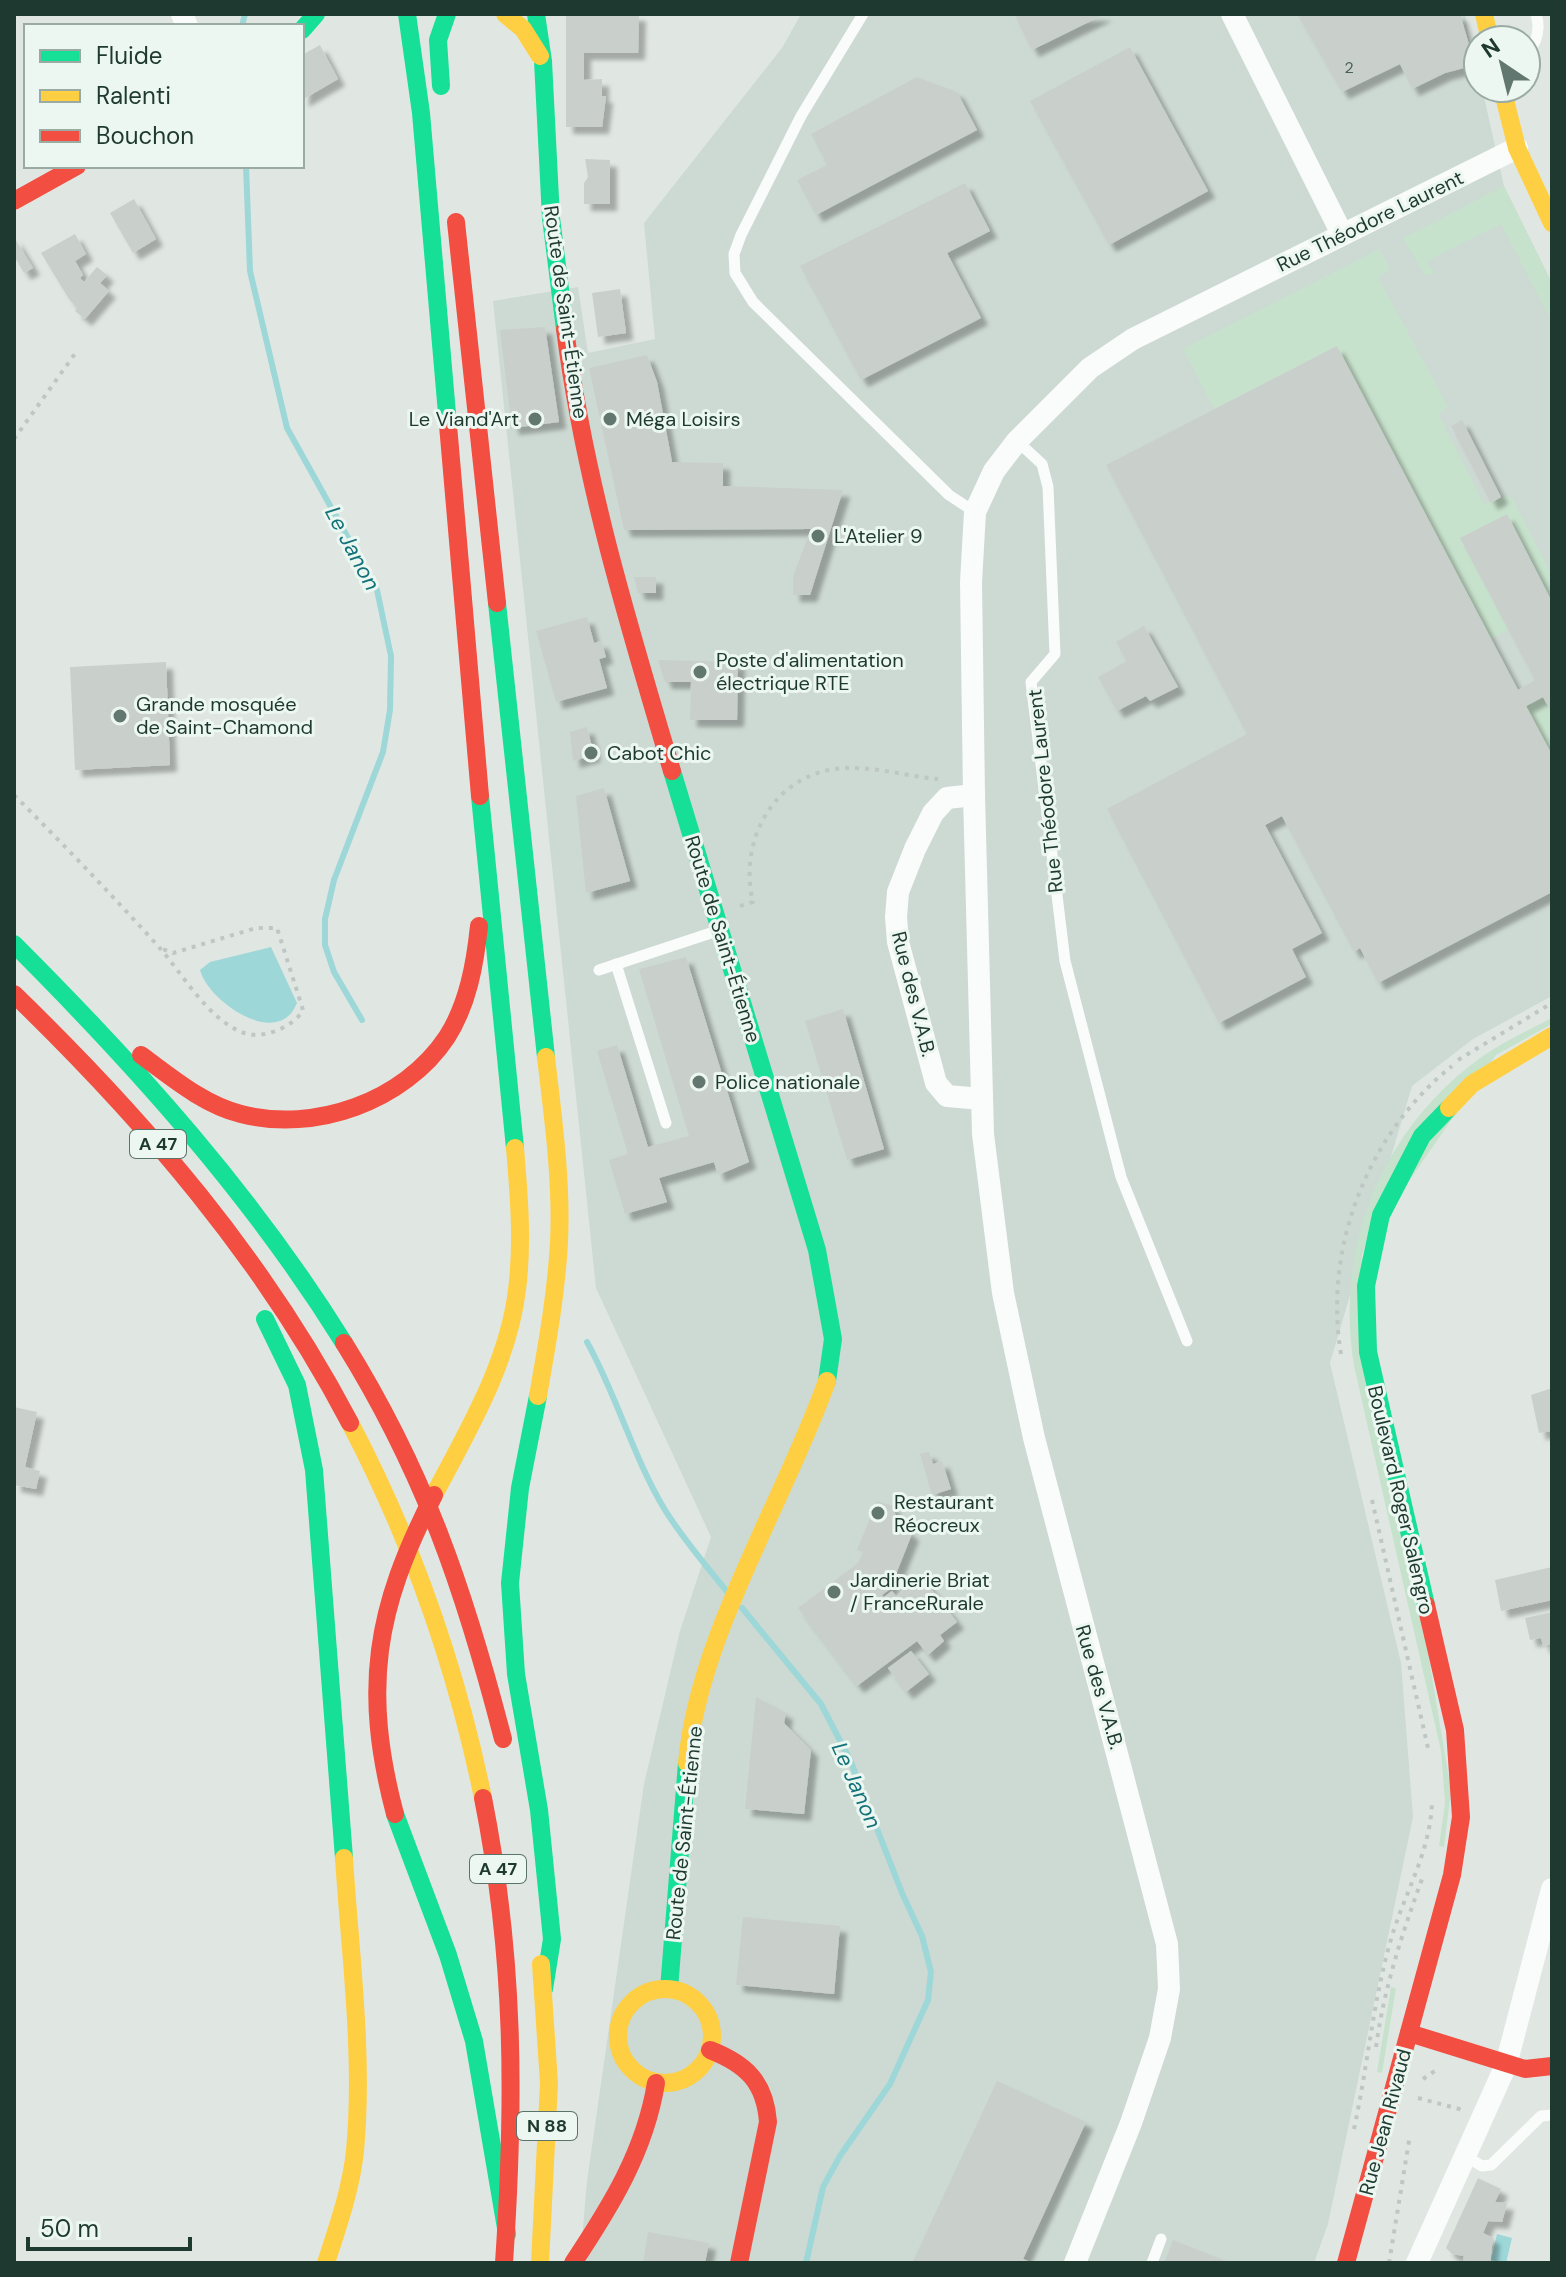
<svg xmlns="http://www.w3.org/2000/svg" width="1566" height="2277" viewBox="0 0 1566 2277" font-family="'DM Sans',sans-serif">
  <style>
    .built { fill: #cdd9d3 }
    .green { fill: #c7e2cc }
    .water { fill: #9dd7d8 }
    .lines { fill: none; stroke-linecap: round; stroke-linejoin: round }
    .stream { stroke: #9dd7d8; stroke-width: 6 }
    .building { fill: #c9d0cc; filter: url(#shadow) }
    .path { stroke: #bec7c4; stroke-width: 4; stroke-dasharray: 4 6; stroke-linecap: butt }
    .lane { stroke: #fafbfb; stroke-width: 11 }
    .street { stroke: #fafbfb; stroke-width: 22 }
    .fast { stroke: #16e098; stroke-width: 18 }
    .slow { stroke: #ffcf43; stroke-width: 18 }
    .jam { stroke: #f24e42; stroke-width: 18 }
    .poi-dot { fill: #62776f; stroke: #edf7f1; stroke-width: 3 }
    .labels { text-anchor: middle; stroke-width: 6; stroke-linejoin: round; paint-order: stroke }
    .number-label { font-size: 16px; fill: #4a6058 }
    .shield { fill: #edf7f1; stroke: #5c736a; stroke-width: 2 }
    .shield-label { font-size: 18px; font-weight: bold; fill: #1e3a30 }
    .street-label { font-size: 20px; fill: #1e3a30; stroke: #edf7f1 }
    .poi-label { font-size: 20px; fill: #1e3a30; stroke: #edf7f1; text-anchor: start }
    .water-label { font-size: 22px; font-style: italic; fill: #14737a; stroke: #edf7f1 }
  </style>
  <defs>
    <filter id="shadow"><feDropShadow dx="7" dy="7" stdDeviation="2" flood-color="#0004"/></filter>
  </defs>
  <rect width="100%" height="100%" fill="#e0e7e3"/>
  <path class="built" d="M801,14H1465L1478,88H1482L1504,186L1552,283V996L1473,1039L1412,1086L1330,1363L1401,1663L1413,1817L1328,2224L1314,2263H580L587,2181L644,1784L680,1631L711,1537L596,1288L493,301L578,287L588,353L655,339L644,223L782,48Z"/>
  <g class="green">
    <path d="M1504,186L1552,283V322L1501,224L1427,261L1434,274L1425,275L1403,238Z"/>
    <path d="M1379,249L1390,269L1378,277L1448,407L1438,414L1484,504L1506,496L1512,498L1552,576V602L1507,515L1460,538L1508,630L1491,639L1337,346L1214,409L1183,349Z"/>
    <path d="M1543,697L1552,713V755L1526,706Z"/>
    <path d="M1552,1018V1024L1496,1055L1361,1251L1451,1791L1444,1847L1439,1846L1445,1803L1441,1751L1354,1366C1334,1247 1383,1126 1483,1056C1504,1041 1529,1030 1552,1018Z"/>
    <path d="M1391,1987L1396,1988L1382,2073L1377,2072Z"/>
  </g>
  <g class="water">
    <path d="M271,947L297,1003C278,1051 207,1000 200,970L210,962Z"/>
    <path d="M1497,2234L1512,2238L1506,2263L1491,2260Z"/>
  </g>
  <g class="lines">
    <g class="stream">
      <path d="M242,26L245,14"/>
      <path d="M246,166L250,271L287,428L377,590L391,656L390,710L383,752L334,880L325,919V945L334,972L362,1020"/>
      <path d="M587,1342C617,1396 633,1457 665,1510C683,1539 707,1567 729,1594"/>
      <path d="M742,1608L821,1704L851,1762L902,1893L922,1936L931,1972L928,2000L890,2084L840,2156L823,2187L806,2263"/>
    </g>
  </g>
  <g class="building">
    <path d="M566,14H639L638,53H584V80L602,79V96H606L602,127H566Z"/>
    <path d="M1014,14H1105L1032,50Z"/>
    <path d="M1297,14H1460L1475,65L1445,73L1412,89L1400,64L1342,92Z"/>
    <path d="M320,45L338,79L302,100V55Z"/>
    <path d="M1130,47L1208,191L1109,245L1030,101Z"/>
    <path d="M917,77L957,92L977,130L816,215L797,180L827,165L811,134Z"/>
    <path d="M585,159L610,160V204H584V183L588,177Z"/>
    <path d="M965,183L990,231L947,253L981,318L861,380L800,266Z"/>
    <path d="M134,199L156,239L133,253L110,213Z"/>
    <path d="M75,234L86,254L75,261L83,275L80,278L84,282L97,267L107,275L100,283L109,291L85,319L75,311L77,308L69,299L41,253Z"/>
    <path d="M14,237L33,268L24,273L14,256Z"/>
    <path d="M620,289L626,333L598,337L592,293Z"/>
    <path d="M545,327L559,422L512,428L500,330Z"/>
    <path d="M1337,346L1518,690L1535,680L1460,538L1507,514L1552,602V713L1543,697L1526,706L1552,755V892L1378,983L1360,948L1354,952L1282,816L1265,825L1322,933L1292,949L1306,977L1219,1023L1107,809L1247,734L1106,465Z"/>
    <path d="M647,355L657,382L672,462L723,463V486L843,490L810,595H793V576L811,529L624,530L589,368Z"/>
    <path d="M1462,420L1501,497L1491,503L1451,426Z"/>
    <path d="M634,577H656V593H638Z"/>
    <path d="M587,617L594,643L601,641L606,657L599,659L607,688L556,702L536,631Z"/>
    <path d="M1144,626L1178,687L1150,701L1146,696L1117,711L1098,677L1127,661L1116,642Z"/>
    <path d="M658,660L738,662L737,720H690L691,682H665Z"/>
    <path d="M166,662L170,765L75,770L70,667Z"/>
    <path d="M587,727L594,755L573,761L570,732Z"/>
    <path d="M604,788L630,881L586,893L576,796Z"/>
    <path d="M686,957L749,1162L718,1175L714,1162L659,1178L667,1202L625,1214L609,1160L628,1154L597,1051L617,1045L648,1147L689,1136L639,969Z"/>
    <path d="M843,1009L884,1149L847,1160L805,1021Z"/>
    <path d="M1552,1388V1431L1539,1433L1531,1395Z"/>
    <path d="M14,1407L37,1412L25,1467L40,1471L36,1489L14,1485Z"/>
    <path d="M929,1452L933,1464L942,1461L951,1489L932,1495L920,1454Z"/>
    <path d="M877,1501L893,1506L897,1521L912,1534L890,1589L882,1595L884,1597L892,1591L896,1596L922,1577L957,1622L940,1635L944,1641L928,1655L917,1641L857,1686L798,1608L858,1563L863,1552L857,1550Z"/>
    <path d="M1552,1567V1600L1501,1611L1495,1580Z"/>
    <path d="M1552,1612V1644L1543,1646L1541,1638L1530,1640L1525,1618Z"/>
    <path d="M911,1651L929,1674L906,1692L888,1668Z"/>
    <path d="M756,1697L786,1713L784,1723L811,1750L804,1814L745,1809Z"/>
    <path d="M743,1917L840,1926L834,1994L736,1985Z"/>
    <path d="M997,2081L1086,2122L1023,2259L1032,2263H912Z"/>
    <path d="M1478,2178L1501,2189L1495,2202L1507,2203L1502,2222L1488,2221L1483,2233L1493,2238L1490,2263L1463,2260L1464,2256L1452,2254L1446,2248Z"/>
    <path d="M648,2232L709,2243L705,2263H643Z"/>
    <path d="M1173,2240L1231,2263H1164Z"/>
  </g>
  <g class="lines">
    <g class="path">
      <path d="M14,439L77,351"/>
      <path d="M14,795C63,844 111,894 158,946C183,974 208,1020 244,1033C263,1040 295,1026 303,1010L277,928H256L173,953L160,948"/>
      <path d="M740,906L753,902C739,847 768,782 829,770C864,763 903,776 938,779"/>
      <path d="M1458,1060L1552,1003"/>
      <path d="M1341,1354C1323,1248 1368,1133 1452,1066"/>
      <path d="M1372,1500L1428,1748"/>
      <path d="M1376,2047C1384,1988 1402,1934 1422,1879"/>
      <path d="M1423,2079L1439,2068"/>
      <path d="M1418,2098L1463,2110"/>
      <path d="M1354,2129C1368,2065 1373,1999 1392,1936C1406,1890 1431,1850 1432,1801"/>
      <path d="M1389,2263L1410,2135"/>
    </g>
    <g class="lane">
      <path d="M863,14L801,116L741,235L734,254L735,273L753,302L949,495L975,512"/>
      <path d="M1526,55C1537,43 1541,30 1536,14"/>
      <path d="M1017,441L1042,464L1048,487L1055,654L1031,682L1065,961L1121,1177L1187,1341"/>
      <path d="M616,964L666,1123"/>
      <path d="M599,970L720,930"/>
      <path d="M1465,2156L1482,2166L1491,2165L1541,2116L1552,2115"/>
      <path d="M1152,2263L1161,2239"/>
    </g>
    <g class="street">
      <path d="M182,14L187,26"/>
      <path d="M1232,14L1342,234"/>
      <path d="M974,795L947,798L933,813L915,849L898,892L896,917L898,942L936,1083L947,1096L982,1099"/>
      <path d="M1075,2263L1131,2123L1160,2038L1169,1989L1167,1944L1034,1438L1003,1293L983,1134L974,795L971,582L975,512L994,471L1017,441L1090,368L1133,339L1517,148"/>
      <path d="M1417,2263L1506,2065L1552,1889"/>
    </g>
    <g class="fast">
      <path d="M407,14L421,113L448,425"/>
      <path d="M536,14L543,61L551,218L565,329"/>
      <path d="M302,30L316,14"/>
      <path d="M441,86L438,40L447,14"/>
      <path d="M497,603L546,1057"/>
      <path d="M672,771L817,1250L833,1339L827,1381"/>
      <path d="M480,796L515,1148"/>
      <path d="M14,944C137,1067 252,1195 344,1343"/>
      <path d="M265,1319L297,1385L314,1470L344,1858"/>
      <path d="M538,1396L520,1488L510,1583L516,1674L539,1810L552,1939L544,1989"/>
      <path d="M1426,1605L1368,1352L1366,1286L1381,1215L1422,1136L1449,1108"/>
      <path d="M395,1814L448,1955L474,2041L507,2234"/>
      <path d="M669,1989L687,1763"/>
    </g>
    <g class="slow">
      <path d="M505,14L523,29L540,56"/>
      <path d="M1484,14L1490,40"/>
      <path d="M1502,88L1517,148L1552,223"/>
      <path d="M1449,1108L1472,1084L1552,1036"/>
      <path d="M538,1396C547,1345 556,1295 559,1243C562,1181 553,1118 546,1057"/>
      <path d="M350,1423C412,1541 456,1667 483,1798"/>
      <path d="M434,1495C468,1430 508,1364 517,1290C523,1243 519,1195 515,1148"/>
      <path d="M687,1763C698,1637 784,1502 827,1381"/>
      <circle cx="665" cy="2036" r="47"/>
      <path d="M326,2263C338,2226 351,2189 355,2151C364,2054 350,1954 344,1858"/>
      <path d="M540,2263L549,2083L541,1964"/>
    </g>
    <g class="jam">
      <path d="M14,201L77,166"/>
      <path d="M456,222L497,603"/>
      <path d="M565,329C584,480 629,626 672,771"/>
      <path d="M448,425L480,796"/>
      <path d="M14,994C146,1122 264,1259 350,1423"/>
      <path d="M141,1055C171,1077 204,1105 241,1114C314,1133 404,1102 447,1037C468,1004 475,964 479,926"/>
      <path d="M344,1343C425,1473 465,1592 503,1739"/>
      <path d="M483,1798C515,1959 515,2101 504,2263"/>
      <path d="M395,1814C362,1689 375,1609 434,1495"/>
      <path d="M1409,2033L1525,2069L1552,2066"/>
      <path d="M710,2050C746,2064 765,2082 768,2122L739,2263"/>
      <path d="M573,2263C611,2206 645,2151 656,2083"/>
      <path d="M1346,2263L1452,1875L1461,1817L1455,1730L1426,1605"/>
    </g>
  </g>
  <g class="poi-dot">
    <circle cx="535" cy="419" r="8"/>
    <circle cx="610" cy="419" r="8"/>
    <circle cx="818" cy="536" r="8"/>
    <circle cx="700" cy="672" r="8"/>
    <circle cx="120" cy="716" r="8"/>
    <circle cx="591" cy="753" r="8"/>
    <circle cx="699" cy="1082" r="8"/>
    <circle cx="878" cy="1513" r="8"/>
    <circle cx="834" cy="1592" r="8"/>
  </g>
  <g class="labels">
    <g class="number-label">
      <text x="1349" y="73">2</text>
    </g>
    <g class="shield">
      <rect x="130" y="1130" width="56" height="28" rx="6"/>
      <rect x="470" y="1855" width="56" height="28" rx="6"/>
      <rect x="517" y="2112" width="60" height="28" rx="6"/>
    </g>
    <g class="shield-label">
      <text x="158" y="1150">A 47</text>
      <text x="498" y="1875">A 47</text>
      <text x="547" y="2132">N 88</text>
    </g>
    <g class="street-label">
      <text transform="translate(1370 221) rotate(-26)" y="7">Rue Théodore Laurent</text>
      <text transform="translate(566 312) rotate(82)" y="7">Route de Saint-Étienne</text>
      <text transform="translate(1045 791) rotate(-96)" y="7">Rue Théodore Laurent</text>
      <text transform="translate(723 939) rotate(73)" y="7">Route de Saint-Étienne</text>
      <text transform="translate(914 994) rotate(76)" y="7">Rue des V.A.B.</text>
      <text transform="translate(1401 1500) rotate(77)" y="7">Boulevard Roger Salengro</text>
      <text transform="translate(1100 1687) rotate(74)" y="7">Rue des V.A.B.</text>
      <text transform="translate(684 1833) rotate(-84)" y="7">Route de Saint-Étienne</text>
      <text transform="translate(1385 2122) rotate(-75)" y="7">Rue Jean Rivaud</text>
    </g>
    <g class="poi-label">
      <text x="519" y="426" text-anchor="end">Le Viand'Art</text>
      <text x="626" y="426">Méga Loisirs</text>
      <text x="834" y="543">L'Atelier 9</text>
      <text x="716" y="667">Poste d'alimentation<tspan x="716" dy="23">électrique RTE</tspan></text>
      <text x="136" y="711">Grande mosquée<tspan x="136" dy="23">de Saint-Chamond</tspan></text>
      <text x="607" y="760">Cabot Chic</text>
      <text x="715" y="1089">Police nationale</text>
      <text x="894" y="1509">Restaurant<tspan x="894" dy="23">Réocreux</tspan></text>
      <text x="850" y="1587">Jardinerie Briat<tspan x="850" dy="23">/ FranceRurale</tspan></text>
    </g>
    <g class="water-label">
      <text transform="translate(353 548) rotate(62)" y="8">Le Janon</text>
      <text transform="translate(857 1785) rotate(66)" y="8">Le Janon</text>
    </g>
  </g>
  <rect width="1566" height="2277" fill="none" stroke="#1e3a30" stroke-width="32"/>
  <rect x="24" y="24" width="280" height="144" fill="#edf7f1" stroke="#9aaba4" stroke-width="2"/>
  <rect x="40" y="50" width="40" height="12" fill="#16e098" stroke="#9aaba4" stroke-width="2"/>
  <text x="96" y="64" font-size="24" fill="#1e3a30">Fluide</text>
  <rect x="40" y="90" width="40" height="12" fill="#ffcf43" stroke="#9aaba4" stroke-width="2"/>
  <text x="96" y="104" font-size="24" fill="#1e3a30">Ralenti</text>
  <rect x="40" y="130" width="40" height="12" fill="#f24e42" stroke="#9aaba4" stroke-width="2"/>
  <text x="96" y="144" font-size="24" fill="#1e3a30">Bouchon</text>
  <g transform="translate(1502 64) rotate(325)"><circle r="38" fill="#edf7f1" stroke="#9aaba4" stroke-width="2"/>
  <path d="M0-6L14 30L0 20L-14 30Z" fill="#62776f"/>
  <text y="-12" font-size="22" font-weight="bold" text-anchor="middle" fill="#1e3a30">N</text>
  </g>
  <path d="M28 2237v12h162v-12" fill="none" stroke="#1e3a30" stroke-width="4"/>
  <text x="40" y="2237" font-size="24" fill="#1e3a30" stroke="#edf7f1" stroke-width="6" paint-order="stroke">50 m</text>
</svg>
